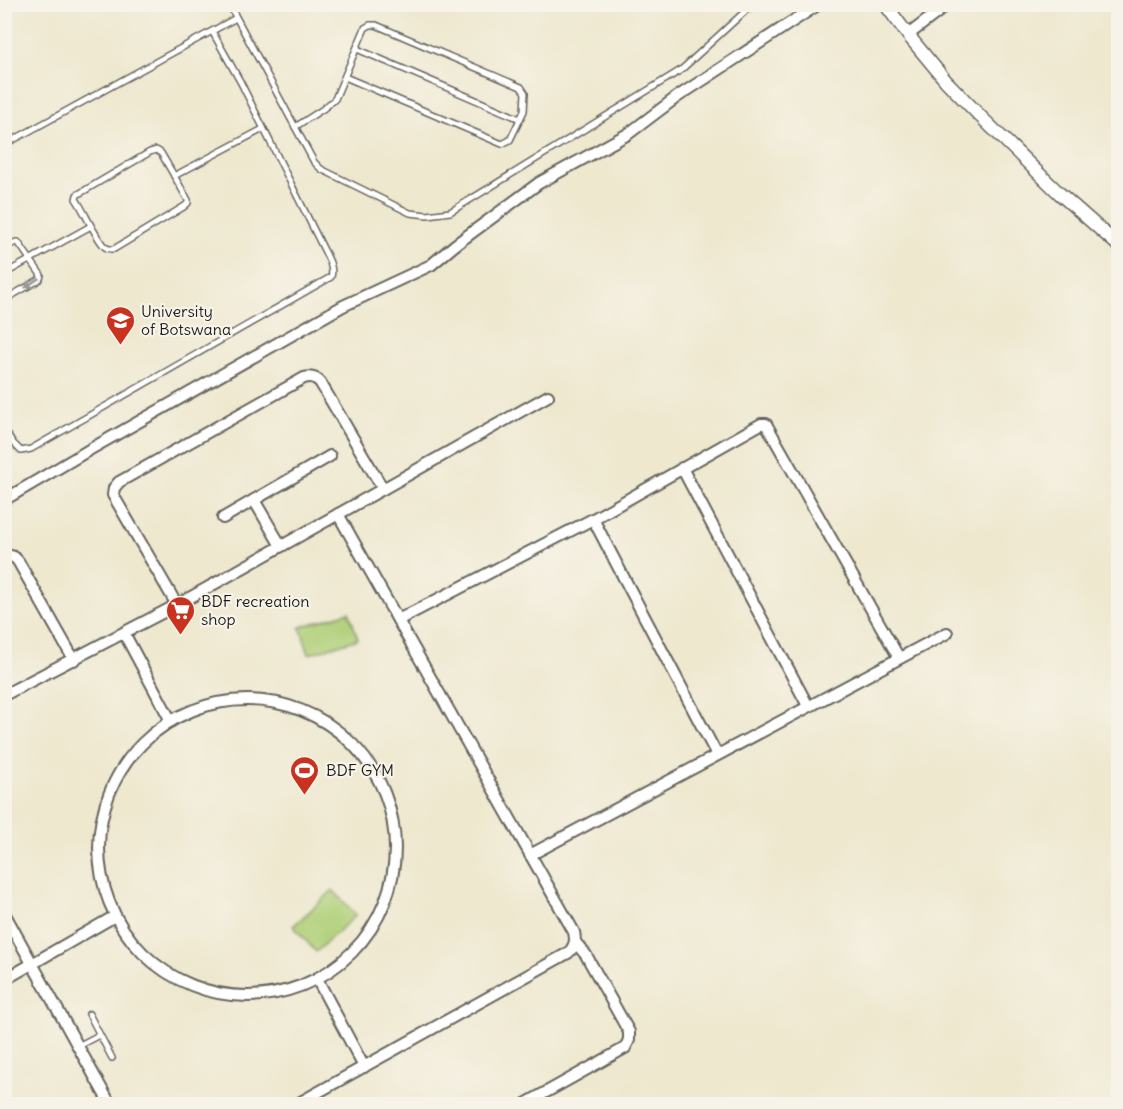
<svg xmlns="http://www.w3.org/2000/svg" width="1123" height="1109" viewBox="0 0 1123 1109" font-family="Delius,sans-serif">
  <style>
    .garden { fill: #afcf77; stroke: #66764a; stroke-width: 1.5 }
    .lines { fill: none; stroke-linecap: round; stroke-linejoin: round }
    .service-casing { stroke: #66635b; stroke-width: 8 }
    .minor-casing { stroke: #66635b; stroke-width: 14 }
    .tertiary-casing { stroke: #66635b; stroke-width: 15 }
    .service { stroke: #fff; stroke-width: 5 }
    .minor { stroke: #fff; stroke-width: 10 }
    .tertiary { stroke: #fff; stroke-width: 12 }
    .oneway { fill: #999 }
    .labels { text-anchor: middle; stroke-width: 4.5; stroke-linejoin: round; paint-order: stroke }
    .poi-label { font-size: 16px; fill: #1c1c1c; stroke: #f7f3e8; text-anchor: start }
  </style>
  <rect width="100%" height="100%" fill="#f7f3e8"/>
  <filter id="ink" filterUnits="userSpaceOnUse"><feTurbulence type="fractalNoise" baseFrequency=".0167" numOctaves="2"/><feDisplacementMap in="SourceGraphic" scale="12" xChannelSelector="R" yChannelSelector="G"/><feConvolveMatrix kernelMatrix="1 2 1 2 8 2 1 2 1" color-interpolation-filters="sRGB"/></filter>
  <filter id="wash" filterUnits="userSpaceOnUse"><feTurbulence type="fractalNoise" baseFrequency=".008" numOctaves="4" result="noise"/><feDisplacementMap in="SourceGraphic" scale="24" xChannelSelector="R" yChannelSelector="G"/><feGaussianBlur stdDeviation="1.35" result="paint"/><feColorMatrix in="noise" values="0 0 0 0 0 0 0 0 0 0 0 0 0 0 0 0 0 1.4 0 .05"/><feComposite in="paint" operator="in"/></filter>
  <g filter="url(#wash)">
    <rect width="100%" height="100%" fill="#eee8cf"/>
    <g class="garden">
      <path d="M349,612L358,639L309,654L300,627Z"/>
      <path d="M333,890L356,915L316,952L293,926Z"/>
    </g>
  </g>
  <g filter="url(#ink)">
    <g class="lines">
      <defs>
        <g id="service">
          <path d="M229,4L314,162L321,169L410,213L427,215L450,212L681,70L753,4"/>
          <path d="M357,49L520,119"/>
          <path d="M295,127L323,109L335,99L365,28L370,25H376L521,87L525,93L524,111L510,140L502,144L345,77"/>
          <path d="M4,145L236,18"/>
          <path d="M156,150L161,153L188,200V203L185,206L114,249C110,249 109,250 105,247C96,239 84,210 76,199L77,195L150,152Z"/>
          <path d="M174,176L263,129"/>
          <path d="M4,248L16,242H18L41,275L40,279L37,281L4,300"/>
          <path d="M4,274L91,226"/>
          <path d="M4,429L13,443L21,451L31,449L331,277C334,268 328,258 324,250L241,83L212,31"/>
          <path d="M89,1014L112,1058"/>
          <path d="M78,1046L99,1035"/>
        </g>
        <g id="minor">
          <path d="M908,35L938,12L946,4"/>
          <path d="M682,468L808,706"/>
          <path d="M4,500L89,450L343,306L431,265L455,245L539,183L628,134L677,97L819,4"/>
          <path d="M254,500L281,546"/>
          <path d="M223,518L330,456"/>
          <path d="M593,519L717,755"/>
          <path d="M4,554L14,557L18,561L74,660"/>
          <path d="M177,605L113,495L114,488L119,482L304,378C311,376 315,377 320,382L383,489"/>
          <path d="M398,620L593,519L761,424H766L899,658"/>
          <path d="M124,633L171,721"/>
          <path d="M4,695L175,606L548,396"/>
          <circle cx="247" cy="848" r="148"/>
          <path d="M530,855L947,633"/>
          <path d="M4,913L110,1104"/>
          <path d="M317,979L364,1067"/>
          <path d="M4,980L115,916"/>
          <path d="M297,1104L568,953C575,947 576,941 574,932L338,514"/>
          <path d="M525,1104L625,1048L629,1040V1032L586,955L575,942"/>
        </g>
        <path id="tertiary" d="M885,4L908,35L946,81L980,116L1059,193L1118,245"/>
      </defs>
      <use href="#service" class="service-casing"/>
      <use href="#minor" class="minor-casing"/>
      <use href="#tertiary" class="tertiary-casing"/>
      <use href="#service" class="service"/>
      <use href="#minor" class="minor"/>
      <use href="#tertiary" class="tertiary"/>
    </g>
    <defs><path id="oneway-solid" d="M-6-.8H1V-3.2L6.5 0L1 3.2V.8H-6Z" transform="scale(1.5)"/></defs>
    <use class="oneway" href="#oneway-solid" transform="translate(32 283) rotate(146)"/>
  </g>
  <defs>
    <symbol id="university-pin" viewBox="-11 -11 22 30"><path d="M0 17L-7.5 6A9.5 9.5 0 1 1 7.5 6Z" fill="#c8321e" stroke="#f7f3e8"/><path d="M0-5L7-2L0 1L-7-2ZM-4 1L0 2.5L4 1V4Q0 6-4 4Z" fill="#fff"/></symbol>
    <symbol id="supermarket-pin" viewBox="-11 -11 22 30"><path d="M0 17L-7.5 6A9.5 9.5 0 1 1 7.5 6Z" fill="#c8321e" stroke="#f7f3e8"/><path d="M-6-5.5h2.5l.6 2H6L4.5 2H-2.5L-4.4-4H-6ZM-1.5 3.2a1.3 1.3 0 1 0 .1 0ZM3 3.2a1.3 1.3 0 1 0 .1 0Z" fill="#fff"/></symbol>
    <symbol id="stadium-pin" viewBox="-11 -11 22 30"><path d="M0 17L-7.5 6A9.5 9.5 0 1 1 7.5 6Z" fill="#c8321e" stroke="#f7f3e8"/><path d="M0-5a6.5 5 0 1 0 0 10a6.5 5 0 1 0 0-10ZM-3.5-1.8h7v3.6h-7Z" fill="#fff"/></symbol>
  </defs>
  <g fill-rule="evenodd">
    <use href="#university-pin" x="104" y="304" width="33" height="45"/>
    <use href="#supermarket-pin" x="164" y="594" width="33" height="45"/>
    <use href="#stadium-pin" x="288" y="754" width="33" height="45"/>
  </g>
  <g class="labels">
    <g class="poi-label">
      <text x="141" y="317">University<tspan x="141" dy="18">of Botswana</tspan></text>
      <text x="201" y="607">BDF recreation<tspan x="201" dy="18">shop</tspan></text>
      <text x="326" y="776">BDF GYM</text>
    </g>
  </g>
  <rect width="1123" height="1109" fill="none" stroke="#f7f3e8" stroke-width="24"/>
</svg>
